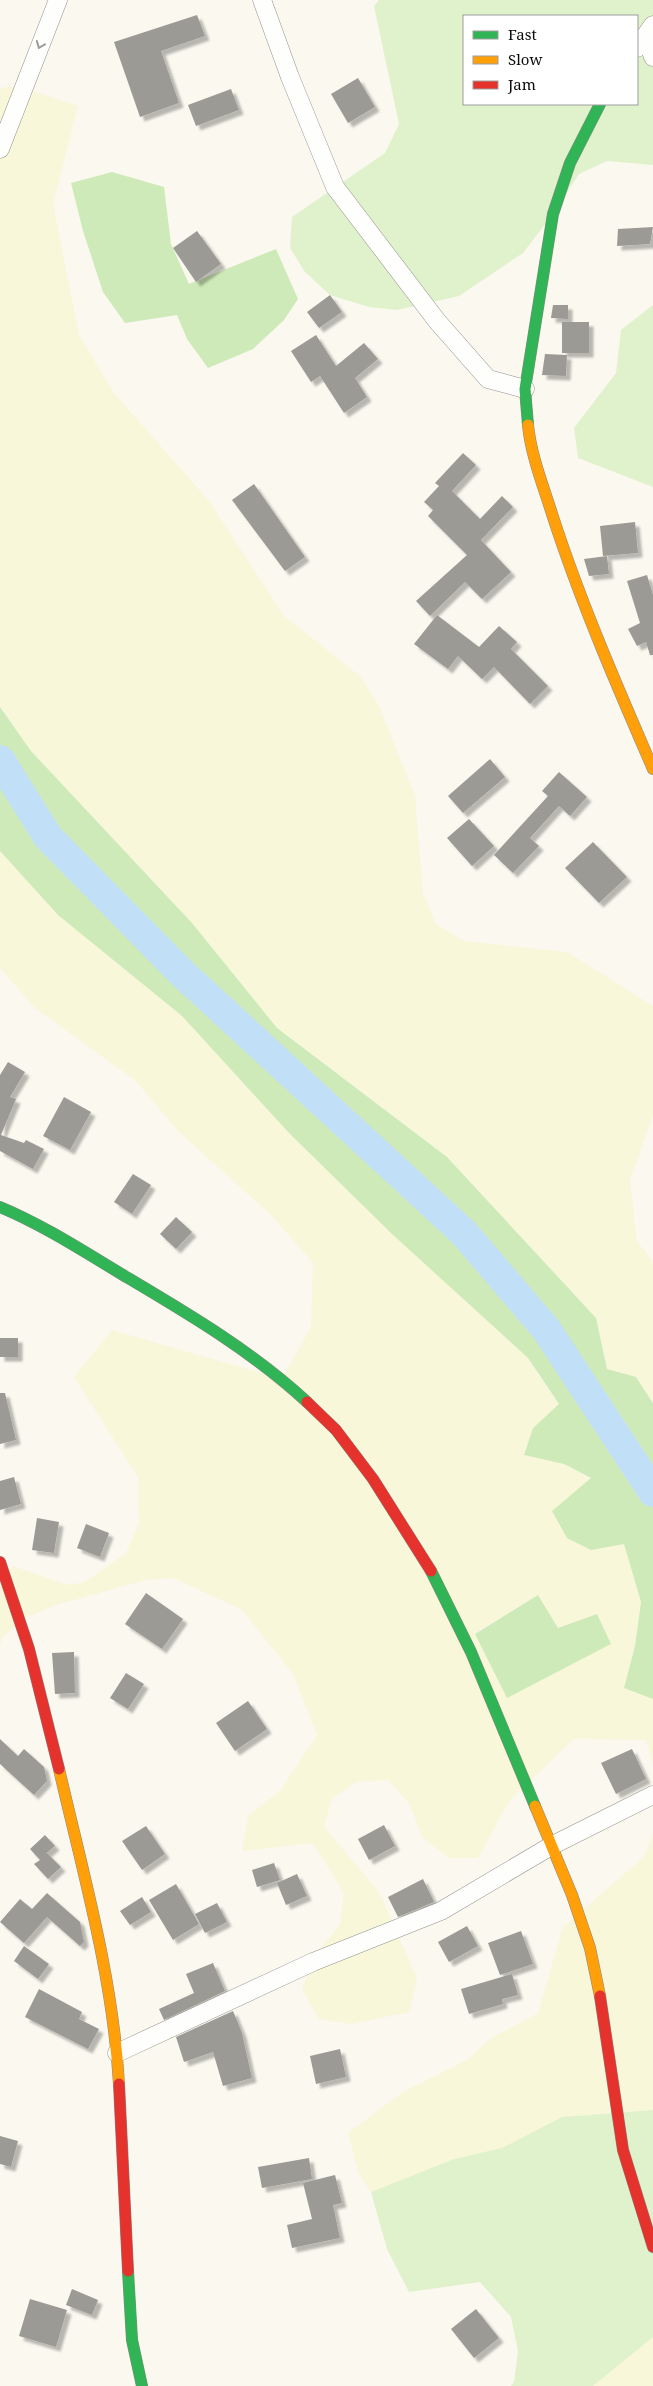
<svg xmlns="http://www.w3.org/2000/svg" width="653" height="2386" viewBox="0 0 653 2386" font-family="'Noto Serif',serif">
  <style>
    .farmland { fill: #f9f7d9; fill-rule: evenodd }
    .green { fill: #e0f2cc; fill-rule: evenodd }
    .forest { fill: #cfeab9 }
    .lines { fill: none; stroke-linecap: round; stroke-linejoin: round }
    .river { stroke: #c1e0f8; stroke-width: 30 }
    .building { fill: #9c9a95; filter: url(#shadow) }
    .street-casing { stroke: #93928e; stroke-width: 19 }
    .fast-casing { stroke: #898884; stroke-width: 12 }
    .slow-casing { stroke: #898884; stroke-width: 12 }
    .jam-casing { stroke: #898884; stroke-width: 12 }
    .street { stroke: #fefefd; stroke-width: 18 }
    .fast { stroke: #30b455; stroke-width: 11 }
    .slow { stroke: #ff9f0a; stroke-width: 11 }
    .jam { stroke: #e5322d; stroke-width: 11 }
    .oneway { stroke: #9d9d9c }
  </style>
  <defs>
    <filter id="shadow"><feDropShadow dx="4.5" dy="4.5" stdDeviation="1" flood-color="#0004"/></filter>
  </defs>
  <rect width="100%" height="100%" fill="#faf8ef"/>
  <g class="farmland">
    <path d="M18,86L78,106L53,204L79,335L113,392L209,501L284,616L360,676L379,706L415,796L423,894L436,924L464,941L567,952L653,1006V1115L630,1180L637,1241L653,1262V1403L636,1378L607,1369L596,1318L447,1157L277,1028L192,923L31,751L0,707V88Z"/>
    <path d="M0,851L58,915L182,1016L289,1133L392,1234L528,1358L559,1405L533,1428L524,1455L564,1464L591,1479L553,1511L591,1550L624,1543L641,1602L635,1646L624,1688L653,1699V1764L646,1740L574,1739L509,1801L478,1858H449L423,1838L409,1803L388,1780L356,1782L332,1798L324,1827L379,1892L417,1978L409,2012L352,2024L319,2019L302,1989L315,1956L340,1924L344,1893L313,1843L242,1851L248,1816L280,1791L317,1735L293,1674L242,1610L174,1578L146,1580L56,1605L25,1618L2,1638L0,1646V1578L13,1566L68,1585L85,1582L126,1553L139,1523L138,1477L74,1377L112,1330L282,1379L311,1327L313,1263L272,1216L177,1130L136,1081L35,1008L0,968ZM538,1595L558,1628L475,1633Z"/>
    <path d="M653,1833V2110L562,2117L502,2148L454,2159L371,2192L359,2174L348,2133L403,2092L467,2060L490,2039L538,2013L563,1927L645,1856Z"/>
    <path d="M653,2337V2386H593Z"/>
  </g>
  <g class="green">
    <path d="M379,0H653V165L607,161L579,174L553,214L523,253L459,296L397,310L369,307L330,295L305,272L290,248L292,217L385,153L399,124L374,6ZM464,16H637V104H464Z"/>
    <path d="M653,305V487L578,458L574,428L616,373L621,330Z"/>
    <path d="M653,2110V2337L593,2386H511L514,2382L518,2351L511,2317L480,2282L409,2292L387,2249L371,2192L454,2159L502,2148L562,2117Z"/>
  </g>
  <g class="forest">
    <path d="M112,172L164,187L171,244L189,284L276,249L298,299L284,320L253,349L208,368L187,339L177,315L125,323L103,292L83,231L71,183Z"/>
    <path d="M0,707L31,751L192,923L277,1028L447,1157L596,1318L607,1369L636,1377L653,1403V1699L624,1688L635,1646L641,1602L624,1544L591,1550L567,1538L552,1511L591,1478L564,1464L524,1455L533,1428L559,1404L528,1358L392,1234L289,1133L182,1016L58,915L0,851Z"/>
    <path d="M538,1595L558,1628L597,1614L611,1644L507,1698L475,1634Z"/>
  </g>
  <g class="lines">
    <path class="river" d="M0,760L48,837L183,974L464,1233L546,1329L653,1492"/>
  </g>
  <g class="building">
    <path d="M197,15L205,36L161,51L179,103L140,117L114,42Z"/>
    <path d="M358,78L375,107L348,123L331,94Z"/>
    <path d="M231,89L239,110L196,126L188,105Z"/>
    <path d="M653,227L650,244L617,246L618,229Z"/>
    <path d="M197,231L221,264L196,282L173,248Z"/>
    <path d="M330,295L342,312L319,328L307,312Z"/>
    <path d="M553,305H568V319L551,318Z"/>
    <rect x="562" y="322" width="27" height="31"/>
    <path d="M316,335L336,366L364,343L378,359L355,378L367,397L344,413L320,376L311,382L291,351Z"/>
    <path d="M545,354L567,355L566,376L542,375Z"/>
    <path d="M463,453L476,465L452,491L480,519L502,496L513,507L481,540L511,572L482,599L465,582L430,616L416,601L467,555L428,516L433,510L424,502L439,486L435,483Z"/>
    <path d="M254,484L305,557L285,571L232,500Z"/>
    <path d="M635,522L638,553L603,556L600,526Z"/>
    <path d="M607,556L609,574L589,576L584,559Z"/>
    <path d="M647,575L653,595V655H650L646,642L637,646L628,629L640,623L627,581Z"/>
    <path d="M437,615L479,647L499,626L517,642L511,649L548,686L530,704L494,667L482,679L458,656L448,669L414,644Z"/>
    <path d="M490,759L505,777L463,813L448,796Z"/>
    <path d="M559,772L587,797L570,816L559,806L530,838L539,846L513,873L494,855L548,796L542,791Z"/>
    <path d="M469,819L494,846L472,866L447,838Z"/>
    <path d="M593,842L627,877L599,903L565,868Z"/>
    <path d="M8,1062L25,1072L10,1097L16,1099L1,1135L24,1143L26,1140L44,1149L33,1169L0,1151V1075Z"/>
    <path d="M64,1097L91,1112L70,1150L43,1136Z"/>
    <path d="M133,1174L151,1185L132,1214L114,1202Z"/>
    <path d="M176,1217L192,1232L176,1249L160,1234Z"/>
    <rect x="0" y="1338" width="18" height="19"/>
    <path d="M0,1393H5L16,1440L0,1444Z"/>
    <path d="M14,1477L21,1504L0,1510V1481Z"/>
    <path d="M37,1518L59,1522L54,1553L32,1550Z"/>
    <path d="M86,1524L109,1533L100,1557L77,1548Z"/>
    <path d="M146,1593L183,1619L162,1649L125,1624Z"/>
    <path d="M74,1652L75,1693L55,1694L52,1653Z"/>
    <path d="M126,1673L144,1684L128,1709L110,1698Z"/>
    <path d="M248,1701L267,1729L235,1751L216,1723Z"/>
    <path d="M0,1739L18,1756L24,1749L44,1767L47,1781L34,1795L0,1764Z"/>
    <path d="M632,1749L646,1779L616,1794L601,1763Z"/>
    <path d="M384,1825L395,1846L369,1860L358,1839Z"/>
    <path d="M146,1826L165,1854L142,1870L122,1841Z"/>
    <path d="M45,1835L55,1846L43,1856L47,1853L61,1867L48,1879L34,1864L40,1860L30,1849Z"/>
    <path d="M274,1863L280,1880L257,1887L252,1870Z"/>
    <path d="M297,1874L307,1896L286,1905L277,1883Z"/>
    <path d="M423,1879L434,1902L398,1917L388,1897Z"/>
    <path d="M176,1884L199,1924L173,1940L149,1900Z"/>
    <path d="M47,1893L80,1922L84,1942L80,1946L47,1917L24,1943L0,1922L20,1899L32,1909Z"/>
    <path d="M142,1897L151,1912L130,1925L120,1911Z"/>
    <path d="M217,1903L227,1922L205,1933L195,1914Z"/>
    <path d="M467,1926L478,1946L449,1962L438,1942Z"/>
    <path d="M521,1931L533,1964L500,1975L488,1943Z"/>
    <path d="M24,1946L49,1964L38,1979L14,1961Z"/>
    <path d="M213,1963L225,1991L164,2020L159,2009L194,1993L186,1974Z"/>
    <path d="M512,1974L518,1995L502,1999L503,2004L469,2014L461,1989Z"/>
    <path d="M39,1989L82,2012L79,2019L99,2029L88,2049L25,2017Z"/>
    <path d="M233,2011L242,2033L252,2078L223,2086L213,2052L184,2062L176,2037Z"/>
    <path d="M340,2049L346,2077L316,2084L310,2056Z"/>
    <path d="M0,2136L18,2141L11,2167L0,2164Z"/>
    <path d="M309,2158L312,2179L262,2188L258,2167Z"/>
    <path d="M335,2175L342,2203L333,2205L340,2238L292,2248L287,2225L312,2219L303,2183Z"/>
    <path d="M72,2289L98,2300L92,2315L66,2305Z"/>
    <path d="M30,2299L67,2310L56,2347L19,2336Z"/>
    <path d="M476,2309L499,2338L474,2358L451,2329Z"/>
  </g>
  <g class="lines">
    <defs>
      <g id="street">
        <path d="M262,0L290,77L335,187L437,321L488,379L525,389"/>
        <path d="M646,35L653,57"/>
        <path d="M637,48L653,25"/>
        <path d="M0,149L58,0"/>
        <path d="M117,2053L313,1962L441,1911L551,1846L653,1795"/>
      </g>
      <g id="fast">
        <path d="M528,425L525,389L553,214L570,163L600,104"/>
        <path d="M0,1207C43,1225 83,1251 123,1275C187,1313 252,1351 307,1402"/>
        <path d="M431,1571L471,1652L535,1806"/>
        <path d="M128,2271L132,2340L142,2386"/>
      </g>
      <g id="slow">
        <path d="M528,425C531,456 544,488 553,517C581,603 617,686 653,769"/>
        <path d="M59,1769C83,1873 113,1977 119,2084"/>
        <path d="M535,1806L572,1895L590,1948L600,1996"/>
      </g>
      <g id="jam">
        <path d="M307,1402L336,1430L373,1479L431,1571"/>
        <path d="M0,1562L29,1649L59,1769"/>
        <path d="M600,1996L623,2150L653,2247"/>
        <path d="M119,2084L128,2271"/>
      </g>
    </defs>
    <use href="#street" class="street-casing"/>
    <use href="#fast" class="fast-casing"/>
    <use href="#slow" class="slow-casing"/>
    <use href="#jam" class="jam-casing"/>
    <use href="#street" class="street"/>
    <use href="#fast" class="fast"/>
    <use href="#slow" class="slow"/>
    <use href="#jam" class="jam"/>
  </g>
  <defs><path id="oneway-chevron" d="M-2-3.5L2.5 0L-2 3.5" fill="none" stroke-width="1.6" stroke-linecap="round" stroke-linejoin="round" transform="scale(1.25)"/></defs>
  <use class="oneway" href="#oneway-chevron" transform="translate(40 45) rotate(112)"/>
  <rect x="463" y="15" width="175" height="90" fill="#ffffff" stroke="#9d9d9d"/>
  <rect x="473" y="31" width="25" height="8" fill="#30b455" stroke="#9d9d9d"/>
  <text x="508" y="40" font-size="15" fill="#0b0b0b">Fast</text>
  <rect x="473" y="56" width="25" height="8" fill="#ff9f0a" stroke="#9d9d9d"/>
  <text x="508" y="65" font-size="15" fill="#0b0b0b">Slow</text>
  <rect x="473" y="81" width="25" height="8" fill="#e5322d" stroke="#9d9d9d"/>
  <text x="508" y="90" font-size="15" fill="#0b0b0b">Jam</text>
</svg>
